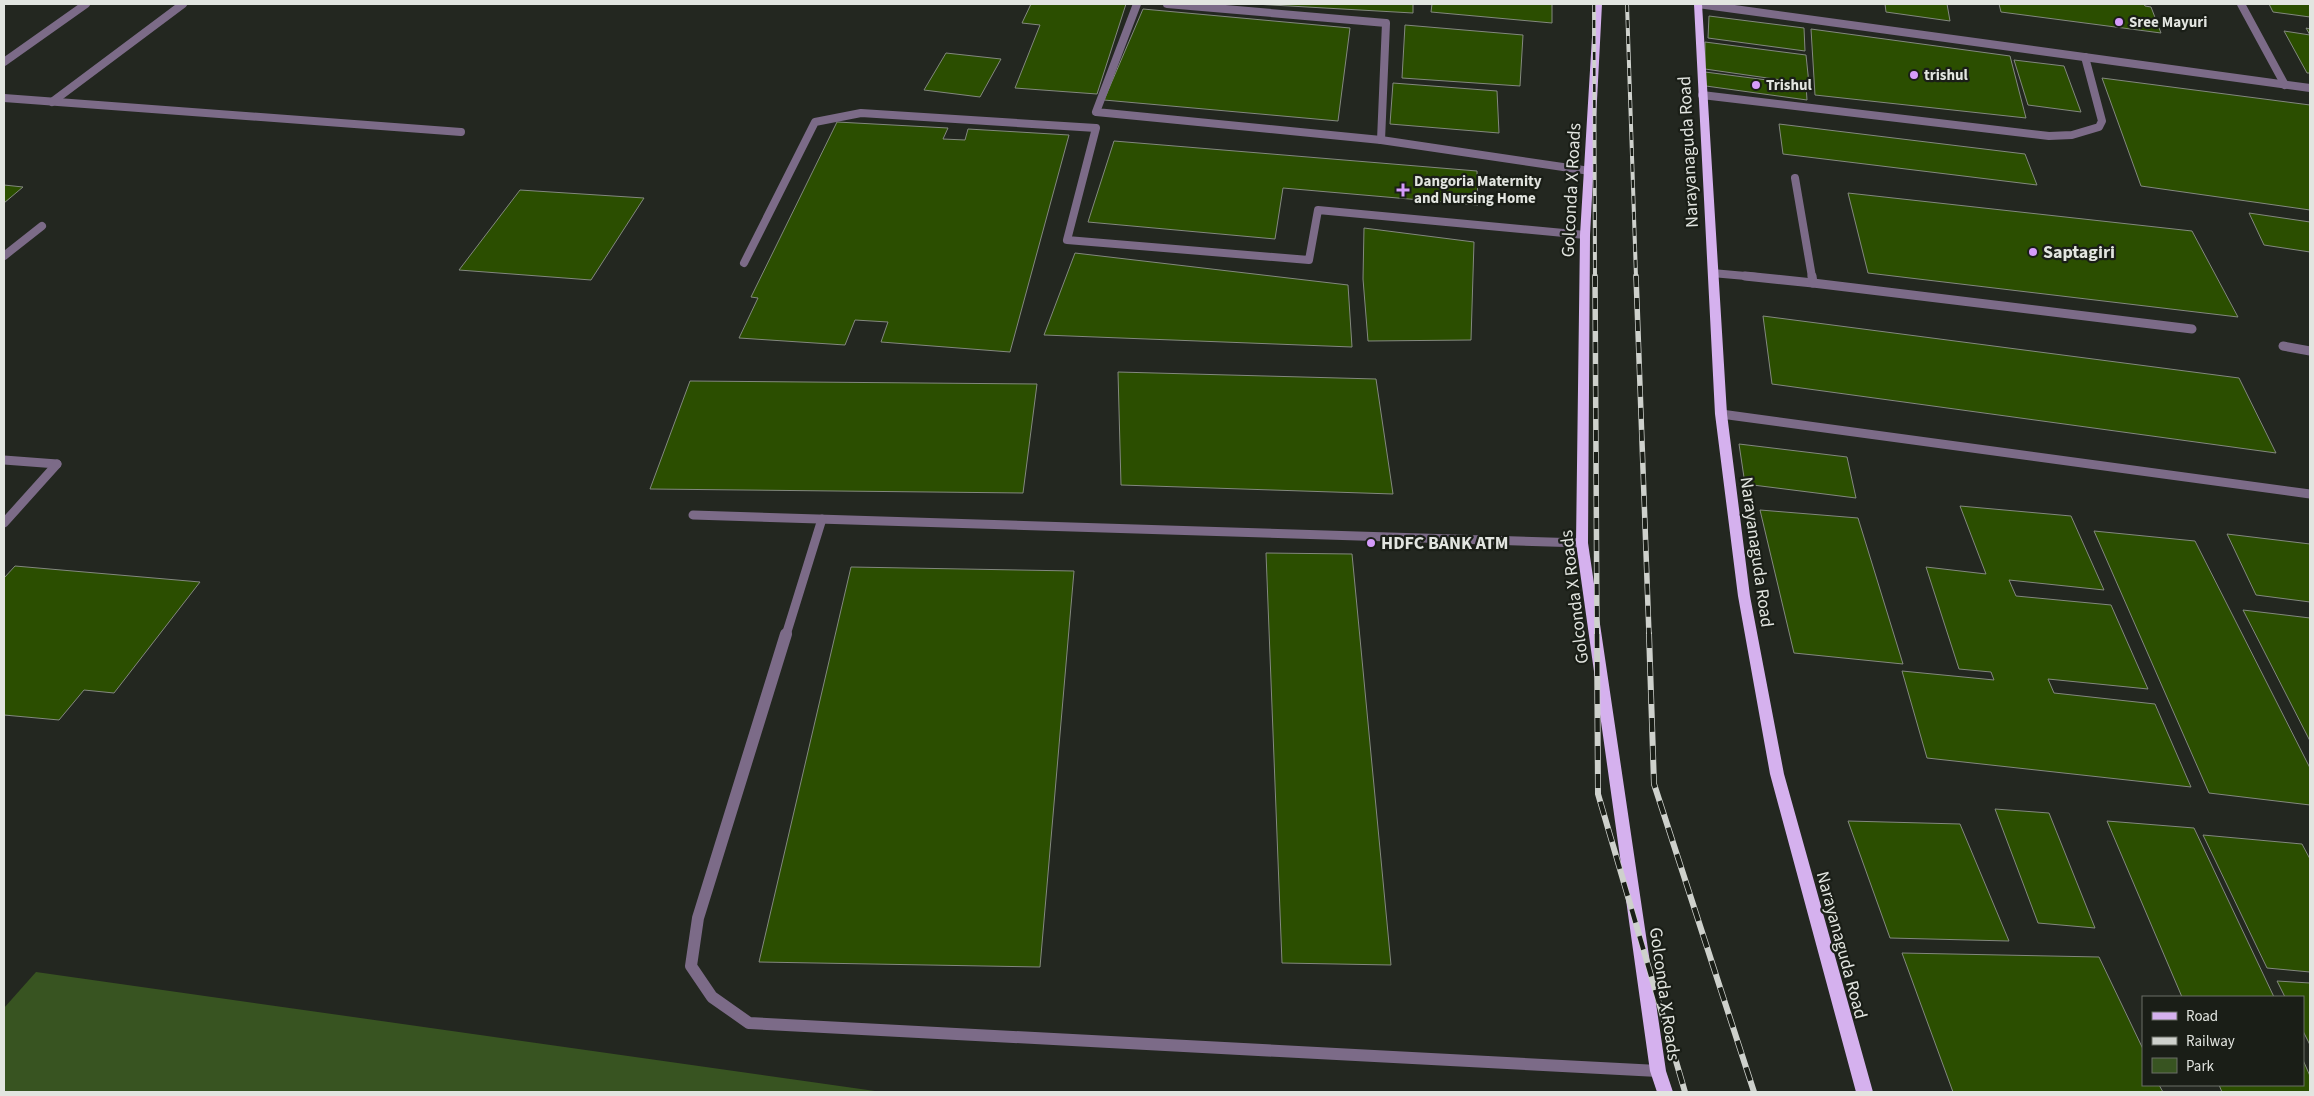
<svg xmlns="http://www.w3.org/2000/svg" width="2314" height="1096" viewBox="0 0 2314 1096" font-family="'Source Sans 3',sans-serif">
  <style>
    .green { fill: #385421 }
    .building { fill: #2b4e00; stroke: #83887f }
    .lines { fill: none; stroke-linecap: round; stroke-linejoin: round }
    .service-far1 { stroke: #7c6b88; stroke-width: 8 }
    .service { stroke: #7c6b88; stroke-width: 9 }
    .minor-far2 { stroke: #7c6b88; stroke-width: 8 }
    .minor-far1 { stroke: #7c6b88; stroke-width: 9 }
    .minor { stroke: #7c6b88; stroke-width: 12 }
    .primary { fill: #d5b1ee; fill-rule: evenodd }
    .rail-far2-casing { stroke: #ced1cc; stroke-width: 4 }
    .rail-far1-casing { stroke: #ced1cc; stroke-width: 5.5 }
    .rail-casing { stroke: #ced1cc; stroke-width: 6 }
    .rail-far2 { stroke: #1a1e17; stroke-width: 2.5; stroke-dasharray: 8; stroke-linecap: butt }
    .rail-far1 { stroke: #1a1e17; stroke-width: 4; stroke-dasharray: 11; stroke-linecap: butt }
    .rail { stroke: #1a1e17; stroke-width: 4.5; stroke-dasharray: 14; stroke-linecap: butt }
    .poi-dot { fill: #d59bfb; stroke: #1a1e17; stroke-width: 2 }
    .labels { text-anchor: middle; stroke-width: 4.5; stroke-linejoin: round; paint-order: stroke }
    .far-poi-label { font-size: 15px; font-weight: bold; fill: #e2e5e0; stroke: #1a1e17; text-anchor: start }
    .street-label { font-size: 18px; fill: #e2e5e0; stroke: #1a1e17 }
    .poi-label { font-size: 18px; font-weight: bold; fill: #e2e5e0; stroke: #1a1e17; text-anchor: start }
  </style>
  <rect width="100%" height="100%" fill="#232720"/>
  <path class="green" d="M36,972L882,1092H4V1008Z"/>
  <g class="building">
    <path d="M1031,4H1126L1097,94L1015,88L1040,25L1022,23Z"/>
    <path d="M1254,4H1413V13Z"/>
    <path d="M1432,4H1552V23L1431,12Z"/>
    <path d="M1885,4H1947L1950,21L1886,12Z"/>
    <path d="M1999,4H2144L2145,6L2151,7L2161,33L2001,12Z"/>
    <path d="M2269,4H2310V17L2273,12Z"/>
    <path d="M1143,9L1350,28L1338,121L1104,100Z"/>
    <path d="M1709,16L1804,28L1805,51L1708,38Z"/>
    <path d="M1405,25L1523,35L1520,86L1402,78Z"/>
    <path d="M2306,28L2310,29V73H2307L2284,31L2310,35Z"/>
    <path d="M1811,29L2010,56L2026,118L1815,95Z"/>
    <path d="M1705,42L1806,55L1809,84L1705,69Z"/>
    <path d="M946,53L1001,59L980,97L924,90Z"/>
    <path d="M2014,60L2064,66L2081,112L2028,105Z"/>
    <path d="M1705,72L1806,85L1807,100L1706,86Z"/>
    <path d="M2102,78L2310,105V210L2141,186Z"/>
    <path d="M1393,83L1497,91L1499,133L1390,124Z"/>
    <path d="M837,122L948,128L943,139L965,140L968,129L1069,135L1010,352L881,342L888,322L855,320L845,345L739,338L758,298L751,297Z"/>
    <path d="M1779,124L2025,154L2037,185L1783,154Z"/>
    <path d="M1114,141L1477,171L1478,205L1283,188L1275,239L1088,222Z"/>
    <path d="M4,185L23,187L4,203Z"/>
    <path d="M520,190L644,198L591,280L459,270Z"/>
    <path d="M1848,193L2192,231L2238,317L1868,273Z"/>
    <path d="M2249,213L2310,222V252L2264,245Z"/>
    <path d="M1364,228L1474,242L1471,340L1368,341L1363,279Z"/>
    <path d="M1075,253L1348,285L1352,347L1044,335Z"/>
    <path d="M1763,316L2239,378L2276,453L1772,384Z"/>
    <path d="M1118,372L1376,379L1393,494L1121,485Z"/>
    <path d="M690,381L1037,384L1023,493L650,489Z"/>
    <path d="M1739,444L1847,457L1856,498L1745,484Z"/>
    <path d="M1960,506L2071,516L2104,590L2009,580L2016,596L2111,605L2148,689L2048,679L2054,693L2155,704L2191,787L1927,758L1902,671L1994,680L1991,672L1959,669L1926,567L1986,574Z"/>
    <path d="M1760,510L1858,518L1903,664L1794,653Z"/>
    <path d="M2094,531L2195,541L2310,768V805L2209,793Z"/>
    <path d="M2227,534L2310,544V602L2256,595Z"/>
    <path d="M1266,553L1352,554L1391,965L1282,963Z"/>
    <path d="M15,566L200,582L114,693L84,690L59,720L4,715V578Z"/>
    <path d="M851,567L1074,571L1040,967L759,962Z"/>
    <path d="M2243,610L2310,618V741Z"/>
    <path d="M1995,809L2049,813L2095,928L2038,923Z"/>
    <path d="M1848,821L1960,824L2009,941L1890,938Z"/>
    <path d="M2107,821L2194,828L2274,997H2182Z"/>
    <path d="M2203,835L2302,844L2310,859V972L2267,968Z"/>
    <path d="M1902,953L2099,957L2143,1049V1085H2159L2163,1092H1953Z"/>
    <path d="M2277,981L2310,983V1045L2303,1031V997H2285Z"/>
    <path d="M2303,1060L2310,1076V1092H2222L2219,1085H2303Z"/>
  </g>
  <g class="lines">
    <g class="service-far1">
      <path d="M4,98L461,132"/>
      <path d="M52,102L183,4"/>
      <path d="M1795,178L1812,277"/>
      <path d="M744,263L815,122L861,113L1096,128L1067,240L1309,260L1318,210L1585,235"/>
      <path d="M1712,273L1757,277"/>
    </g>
    <g class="service">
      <path d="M1745,276L1813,283"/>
      <path d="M1812,276L1813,283L2192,329"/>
    </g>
    <g class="minor-far2">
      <path d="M1137,4L1096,112L1381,140L1590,171"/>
      <path d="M1167,4L1386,23L1381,140"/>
      <path d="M1698,4L2310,88"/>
      <path d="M2241,4L2285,85"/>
      <path d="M4,62L86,4"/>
      <path d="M1702,95L2049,136L2072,135L2099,127L2102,121L2085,57"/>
      <path d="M4,256L42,226"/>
    </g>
    <g class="minor-far1">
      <path d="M2283,346L2310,351"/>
      <path d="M1721,414L2310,494"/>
      <path d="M4,460L57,464"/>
      <path d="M693,515L1582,543"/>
      <path d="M4,523L57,464"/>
      <path d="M786,635L822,519"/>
    </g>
    <path class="minor" d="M786,634L698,918L691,966L712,997L749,1023L1658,1071"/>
    <g class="primary">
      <path d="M1594,4H1602L1590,235L1588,543L1666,1071L1673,1092H1657L1650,1071L1576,543L1580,235Z"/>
      <path d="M1694,4H1702L1727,414L1750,596L1784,774L1873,1092H1856L1770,774L1738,596L1715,414Z"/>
    </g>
    <defs>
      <g id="rail-far2">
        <path d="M1594,4L1595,277"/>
        <path d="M1627,4L1636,277"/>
      </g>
      <g id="rail-far1">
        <path d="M1595,276L1597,635"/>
        <path d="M1636,276L1649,635"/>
      </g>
      <g id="rail">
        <path d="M1597,634L1598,794L1685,1092"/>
        <path d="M1649,634L1654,784L1754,1092"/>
      </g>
    </defs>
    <use href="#rail-far2" class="rail-far2-casing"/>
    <use href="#rail-far1" class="rail-far1-casing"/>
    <use href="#rail" class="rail-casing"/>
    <use href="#rail-far2" class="rail-far2"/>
    <use href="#rail-far1" class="rail-far1"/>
    <use href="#rail" class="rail"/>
  </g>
  <g class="poi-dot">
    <circle cx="2119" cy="22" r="5"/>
    <circle cx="1914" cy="75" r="5"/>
    <circle cx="1756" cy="85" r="5"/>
    <path d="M1400.5 182.5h5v5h5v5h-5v5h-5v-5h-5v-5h5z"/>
    <circle cx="2033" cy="252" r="5"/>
    <circle cx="1371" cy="543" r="5"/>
  </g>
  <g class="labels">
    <g class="far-poi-label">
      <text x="2129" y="27">Sree Mayuri</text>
      <text x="1924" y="80">trishul</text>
      <text x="1766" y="90">Trishul</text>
      <text x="1414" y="186">Dangoria Maternity<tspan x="1414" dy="17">and Nursing Home</tspan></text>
    </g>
    <g class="street-label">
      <text transform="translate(1688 152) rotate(-93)" y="6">Narayanaguda Road</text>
      <text transform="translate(1571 190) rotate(-87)" y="6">Golconda X Roads</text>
      <text transform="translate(1757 552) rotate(82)" y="6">Narayanaguda Road</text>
      <text transform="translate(1574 597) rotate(-97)" y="6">Golconda X Roads</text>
      <text transform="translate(1842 945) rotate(75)" y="6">Narayanaguda Road</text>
      <text transform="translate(1665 994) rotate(82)" y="6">Golconda X Roads</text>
    </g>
    <g class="poi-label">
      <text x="2043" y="258">Saptagiri</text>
      <text x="1381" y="549">HDFC BANK ATM</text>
    </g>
  </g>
  <rect width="2314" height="1096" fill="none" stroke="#e2e5e0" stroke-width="10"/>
  <rect x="2142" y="996" width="162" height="90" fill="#1a1e17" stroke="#6a6e67"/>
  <rect x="2152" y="1012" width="25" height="8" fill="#d5b1ee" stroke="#6a6e67"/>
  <text x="2186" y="1021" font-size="15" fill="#e2e5e0">Road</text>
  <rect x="2152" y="1037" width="25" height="8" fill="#ced1cc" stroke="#6a6e67"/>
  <text x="2186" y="1046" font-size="15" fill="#e2e5e0">Railway</text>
  <rect x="2152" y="1058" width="25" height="15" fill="#385421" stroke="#6a6e67"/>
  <text x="2186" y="1071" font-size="15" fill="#e2e5e0">Park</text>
</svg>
